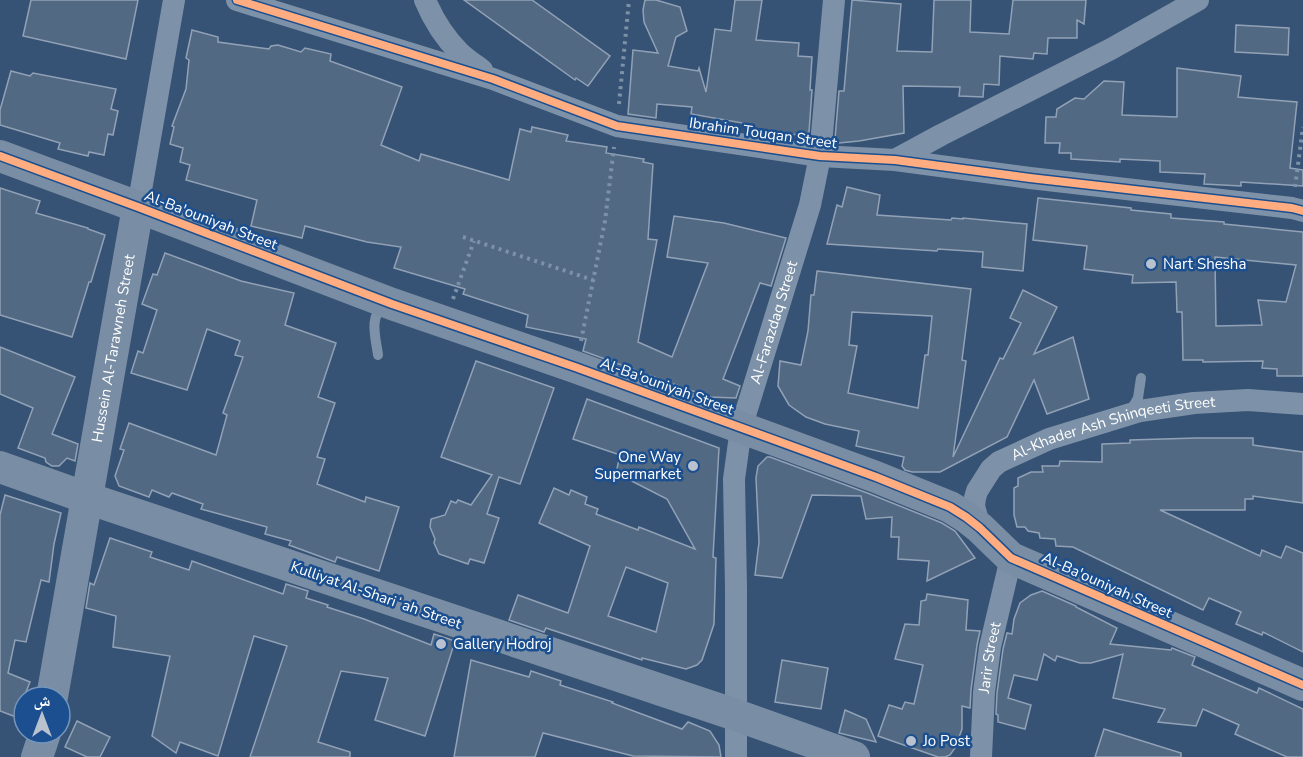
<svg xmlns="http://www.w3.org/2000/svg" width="1303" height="757" viewBox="0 0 1303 757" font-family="'Nunito Sans','Noto Naskh Arabic',sans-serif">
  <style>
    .building { fill: #526984; stroke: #92a2b6; stroke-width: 1.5; fill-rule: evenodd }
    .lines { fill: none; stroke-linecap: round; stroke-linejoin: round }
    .path { stroke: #7d92a8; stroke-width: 4; stroke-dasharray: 3 4.5; stroke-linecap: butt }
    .lane { stroke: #7d92a8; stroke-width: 10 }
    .street { stroke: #7d92a8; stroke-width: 22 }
    .secondary { stroke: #798da4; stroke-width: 32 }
    .cycleway-casing { stroke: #1b4f8f; stroke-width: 11 }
    .cycleway { stroke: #ffac80; stroke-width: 8 }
    .poi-dot { fill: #b9c2ce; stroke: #1b4f8f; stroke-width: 2 }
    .labels { text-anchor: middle; stroke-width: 5; stroke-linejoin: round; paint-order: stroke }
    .street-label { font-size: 15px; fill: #fff; stroke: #1b4f8f }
    .poi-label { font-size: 15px; fill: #fff; stroke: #1b4f8f; text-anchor: start }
  </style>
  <rect width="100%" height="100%" fill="#365274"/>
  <g class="building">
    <path d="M31,0H138L126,59L23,36Z"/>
    <path d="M464,0H532L610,56L588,86L576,78L575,80Z"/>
    <path d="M645,0H656L680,7L687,31L676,37L668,66L698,71L699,68L706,92L715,29L731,31L735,0H762L756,40L799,43L798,56L812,57L810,90H812L809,132L803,135L753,132L754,125L691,114L692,107L657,104L656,118L628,114L633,50L658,53L644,22L643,10Z"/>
    <path d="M852,0L901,4L897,51L932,52L934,0H971L970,32L1009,34L1013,0H1086L1084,24L1077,20V38H1048L1047,54L1034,53L1033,59L1000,56L999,85L984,84L983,97L959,96L960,87L903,86L904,133L859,141L839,143L835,139L839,91H844Z"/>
    <path d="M1236,25L1289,28L1288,55L1235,52Z"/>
    <path d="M192,30L218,37V42L269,49L271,46L278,45L301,52L305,48L331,54L330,61L402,87L381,145L419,161L421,154L509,180L520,129L531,132L532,127L568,135L566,141L607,147L606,153L644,159L643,162L653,164L648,239L657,240L638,342L672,357L708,263L667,257L674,216L724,223L786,238L771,286L760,283L723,379L740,386L736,398L709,397L583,351L586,339L526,327L528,315L463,294L465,289L394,268L401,247L367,242L305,226L302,238L251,226L257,200L186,180L190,165L180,162L183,148L170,144L174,127L172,126L186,89L189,60L186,58Z"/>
    <path d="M1177,68L1241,76L1238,97L1297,102L1290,168L1303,170V186L1241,182V186L1204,184L1205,174L1160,172V161L1120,159V162L1071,159V153H1059L1060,143H1045L1046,117H1056L1057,109L1075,98L1084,99L1104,81L1124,82L1122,115L1177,117Z"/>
    <path d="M11,71L30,76L33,73L116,89L111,109L118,111L113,135L108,134L104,155L89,152L88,156L58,149L60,143L0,125V110Z"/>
    <path d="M847,187L880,195L877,215L951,220L952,218L963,219V218L1027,224L1023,271L982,267L983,252L938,249L937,251L827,244L837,205L842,207Z"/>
    <path d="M0,188L40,201L36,213L88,228V229L105,235L91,282H89L72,337L0,315Z"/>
    <path d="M1038,198L1131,208V210L1171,214V218L1224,222V224L1303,232V376H1277V369L1262,368L1263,361L1203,362V360H1183L1182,312H1177L1176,282L1132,283L1133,275L1084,269L1087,246L1033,240ZM1215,257L1296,265L1286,302L1258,300L1262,325L1216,326Z"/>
    <path d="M165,253L241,281L294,293L285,325L336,343L318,397L335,403L317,457L325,459L317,484L365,502L366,497L399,507L379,571L337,557L335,562L289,545L291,541L265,534L267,527L201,509L203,504L172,493L169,497L152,490L149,497L119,486L115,476L124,450L120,449L129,423L216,455L227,415L223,413L243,357L235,355L240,341L207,329L187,390L131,373L138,351L143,353L157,310L142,304L153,274L157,275Z"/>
    <path d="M817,271L971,289L962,360L966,361L953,457L1000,358L1003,359L1021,323L1010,318L1023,290L1057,307L1034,354L1073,337L1089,399L1047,414L1034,380L1007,437L940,472H912L905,470L902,466L904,457L856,446L859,431L825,424L806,417L789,405L778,386L780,361L801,365L808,331L811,295H814ZM852,312L932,316L928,355H925L918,408L848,393L857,346L849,345Z"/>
    <path d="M0,347L75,377L52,434L78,444L75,461L67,458L59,466H52L46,462L45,458L18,448L33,408L0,394Z"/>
    <path d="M476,361L554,388L520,484L499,477L487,514L499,518L484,563L470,559L468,564L439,554L434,543L435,539L430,527L431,519L445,515L451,501L456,503L458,500L471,505L492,475L441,457Z"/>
    <path d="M587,399L719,448L713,557L716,558L714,624L702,660L697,665L686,669L642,658V660L546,628L544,632L509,620L518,595L568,613L590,546L539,523L554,488L569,495L571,490L587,497L585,504L598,509L596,514L638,530L639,527L695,549L667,499L616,473L620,455L573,439ZM626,567L668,583L656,632L608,616Z"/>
    <path d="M1196,438H1253V445L1303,452V503L1253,496V499H1245V510H1160L1260,556L1262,550L1281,558L1286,546L1303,553V652L1263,632L1262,635L1236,624L1241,612L1209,598L1203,610L1073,547L1056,546L1055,539L1040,538L1039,533L1028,531L1025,527H1017L1014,515V488L1018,486V478L1031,472H1043L1042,466H1059L1060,461L1102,462V444L1130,443V440Z"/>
    <path d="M767,457H770L870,494L942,523L955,531L975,558L927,581L929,561L898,559L899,537H891L892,517L866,519L861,496L812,495L782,578L755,575L759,542L756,478L758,466Z"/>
    <path d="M5,495L61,513L54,544L49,582L41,580L26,642L15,640L8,673L30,682L16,717L0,711V515Z"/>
    <path d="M110,538L152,552L150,557L189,570L192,561L283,594L286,584L308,591L306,598L328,605L327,607L364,619L431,645L434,634L455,641L425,736L375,720L388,678L341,671L318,742L350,752V757H250L287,646L254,636L218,756L180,742L176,753L152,736L170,656L113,647L116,616L86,608L90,583L94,585Z"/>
    <path d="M1042,591L1076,606V607L1117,628L1110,644L1171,650L1172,648L1195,657L1192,665L1257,693L1259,688L1303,709V757H1287L1235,734L1239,725L1203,709L1196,726L1158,722L1165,709L1113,698L1123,654L1091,663H1080L1057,656L1055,661L1044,654L1037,680L1014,675L1008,698L1031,705L1025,729L998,722V715L996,714L997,693L1003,649L1007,633L1012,634L1014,619L1020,603L1031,595Z"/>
    <path d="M927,594L968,600L966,630L980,631L977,645L971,690L970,708L962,706V729L955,748L950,755L945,757H938L878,736L889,705L902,709L905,702L914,704L923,665L895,659L905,624L919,625L921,601L926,600Z"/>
    <path d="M471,660L529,677L531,671L561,681L560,685L613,702L612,703L682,729L688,722L710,731L719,745L721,757L633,756L543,733L535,757H454Z"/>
    <path d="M782,660L828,668L821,709L775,702Z"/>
    <path d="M845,710L866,719L876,742L839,733Z"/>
    <path d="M77,721L110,737L100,757H87L65,747Z"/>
    <path d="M1104,729L1181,753V757H1095Z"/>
  </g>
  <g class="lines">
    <g class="path">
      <path d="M619,104L629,0"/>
      <path d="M1295,187L1303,127"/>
      <path d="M463,237L593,280"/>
      <path d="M453,299L474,241"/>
      <path d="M581,341L605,221L614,147"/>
    </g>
    <g class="lane">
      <path d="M378,355C376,338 368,316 385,305"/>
      <path d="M1130,412L1138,398L1141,378"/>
    </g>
    <g class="street">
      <path d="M237,0L493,79L617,126L820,156L895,160L1030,178L1292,208L1303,211"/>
      <path d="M425,0C433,19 445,38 459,52C466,59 474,64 482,70"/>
      <path d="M895,160L941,135L1111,49L1198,0"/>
      <path d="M138,207L174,0"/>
      <path id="s1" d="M980,528L974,506L975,498L977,491L991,469L999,462L1049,439L1140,411L1194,403L1248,400L1303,404"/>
      <path id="s2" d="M736,757V589L734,479L741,428L810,205L820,156L834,0"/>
      <path id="s3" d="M981,757L984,692L990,647L1011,558"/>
    </g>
    <g class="secondary">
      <path d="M0,156L138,207L392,304L575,367L876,477L950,507L966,517L980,528L1011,558L1303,685"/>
      <path d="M0,467L87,498L736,715L854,757"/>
      <path id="s4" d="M52,697L138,207"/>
      <path d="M37,757L45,733"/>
    </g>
    <defs>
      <g id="cycleway">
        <path d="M237,0L493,79L617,126L820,156L895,160L1030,178L1292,208L1303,211"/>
        <path d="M0,156L138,207L392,304L575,367L876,477L950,507L966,517L980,528L1011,558L1303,685"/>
      </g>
    </defs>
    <use href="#cycleway" class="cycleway-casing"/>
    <use href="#cycleway" class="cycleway"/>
  </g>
  <g class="poi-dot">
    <circle cx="1151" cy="264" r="6"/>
    <circle cx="693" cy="466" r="6"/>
    <circle cx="441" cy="644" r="6"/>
    <circle cx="911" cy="741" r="6"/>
  </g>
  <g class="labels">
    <g class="street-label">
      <text transform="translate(763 133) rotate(8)" y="5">Ibrahim Touqan Street</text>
      <text transform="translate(211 220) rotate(21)" y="5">Al-Ba'ouniyah Street</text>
      <text dy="5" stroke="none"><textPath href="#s2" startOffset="440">Al-Farazdaq Street</textPath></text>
      <text dy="5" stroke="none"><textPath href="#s4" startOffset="354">Hussein Al-Tarawneh Street</textPath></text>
      <text transform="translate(667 386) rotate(20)" y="5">Al-Ba'ouniyah Street</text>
      <text dy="5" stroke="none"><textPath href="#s1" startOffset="195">Al-Khader Ash Shinqeeti Street</textPath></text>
      <text transform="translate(1107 585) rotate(24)" y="5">Al-Ba'ouniyah Street</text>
      <text transform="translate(376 595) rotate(19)" y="5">Kulliyat Al-Shariʻah Street</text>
      <text dy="5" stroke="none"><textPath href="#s3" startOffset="100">Jarir Street</textPath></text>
    </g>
    <g class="poi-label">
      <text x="1163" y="269">Nart Shesha</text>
      <text x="681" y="462" text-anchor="end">One Way<tspan x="681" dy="17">Supermarket</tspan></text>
      <text x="453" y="649">Gallery Hodroj</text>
      <text x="923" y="746">Jo Post</text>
    </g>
  </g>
  <g transform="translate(42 715)"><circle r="28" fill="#1b4f8f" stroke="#7695bc" stroke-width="1.5"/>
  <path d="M0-4.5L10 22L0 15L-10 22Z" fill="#b9c2ce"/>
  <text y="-9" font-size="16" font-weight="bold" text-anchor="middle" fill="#ffffff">ش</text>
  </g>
</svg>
